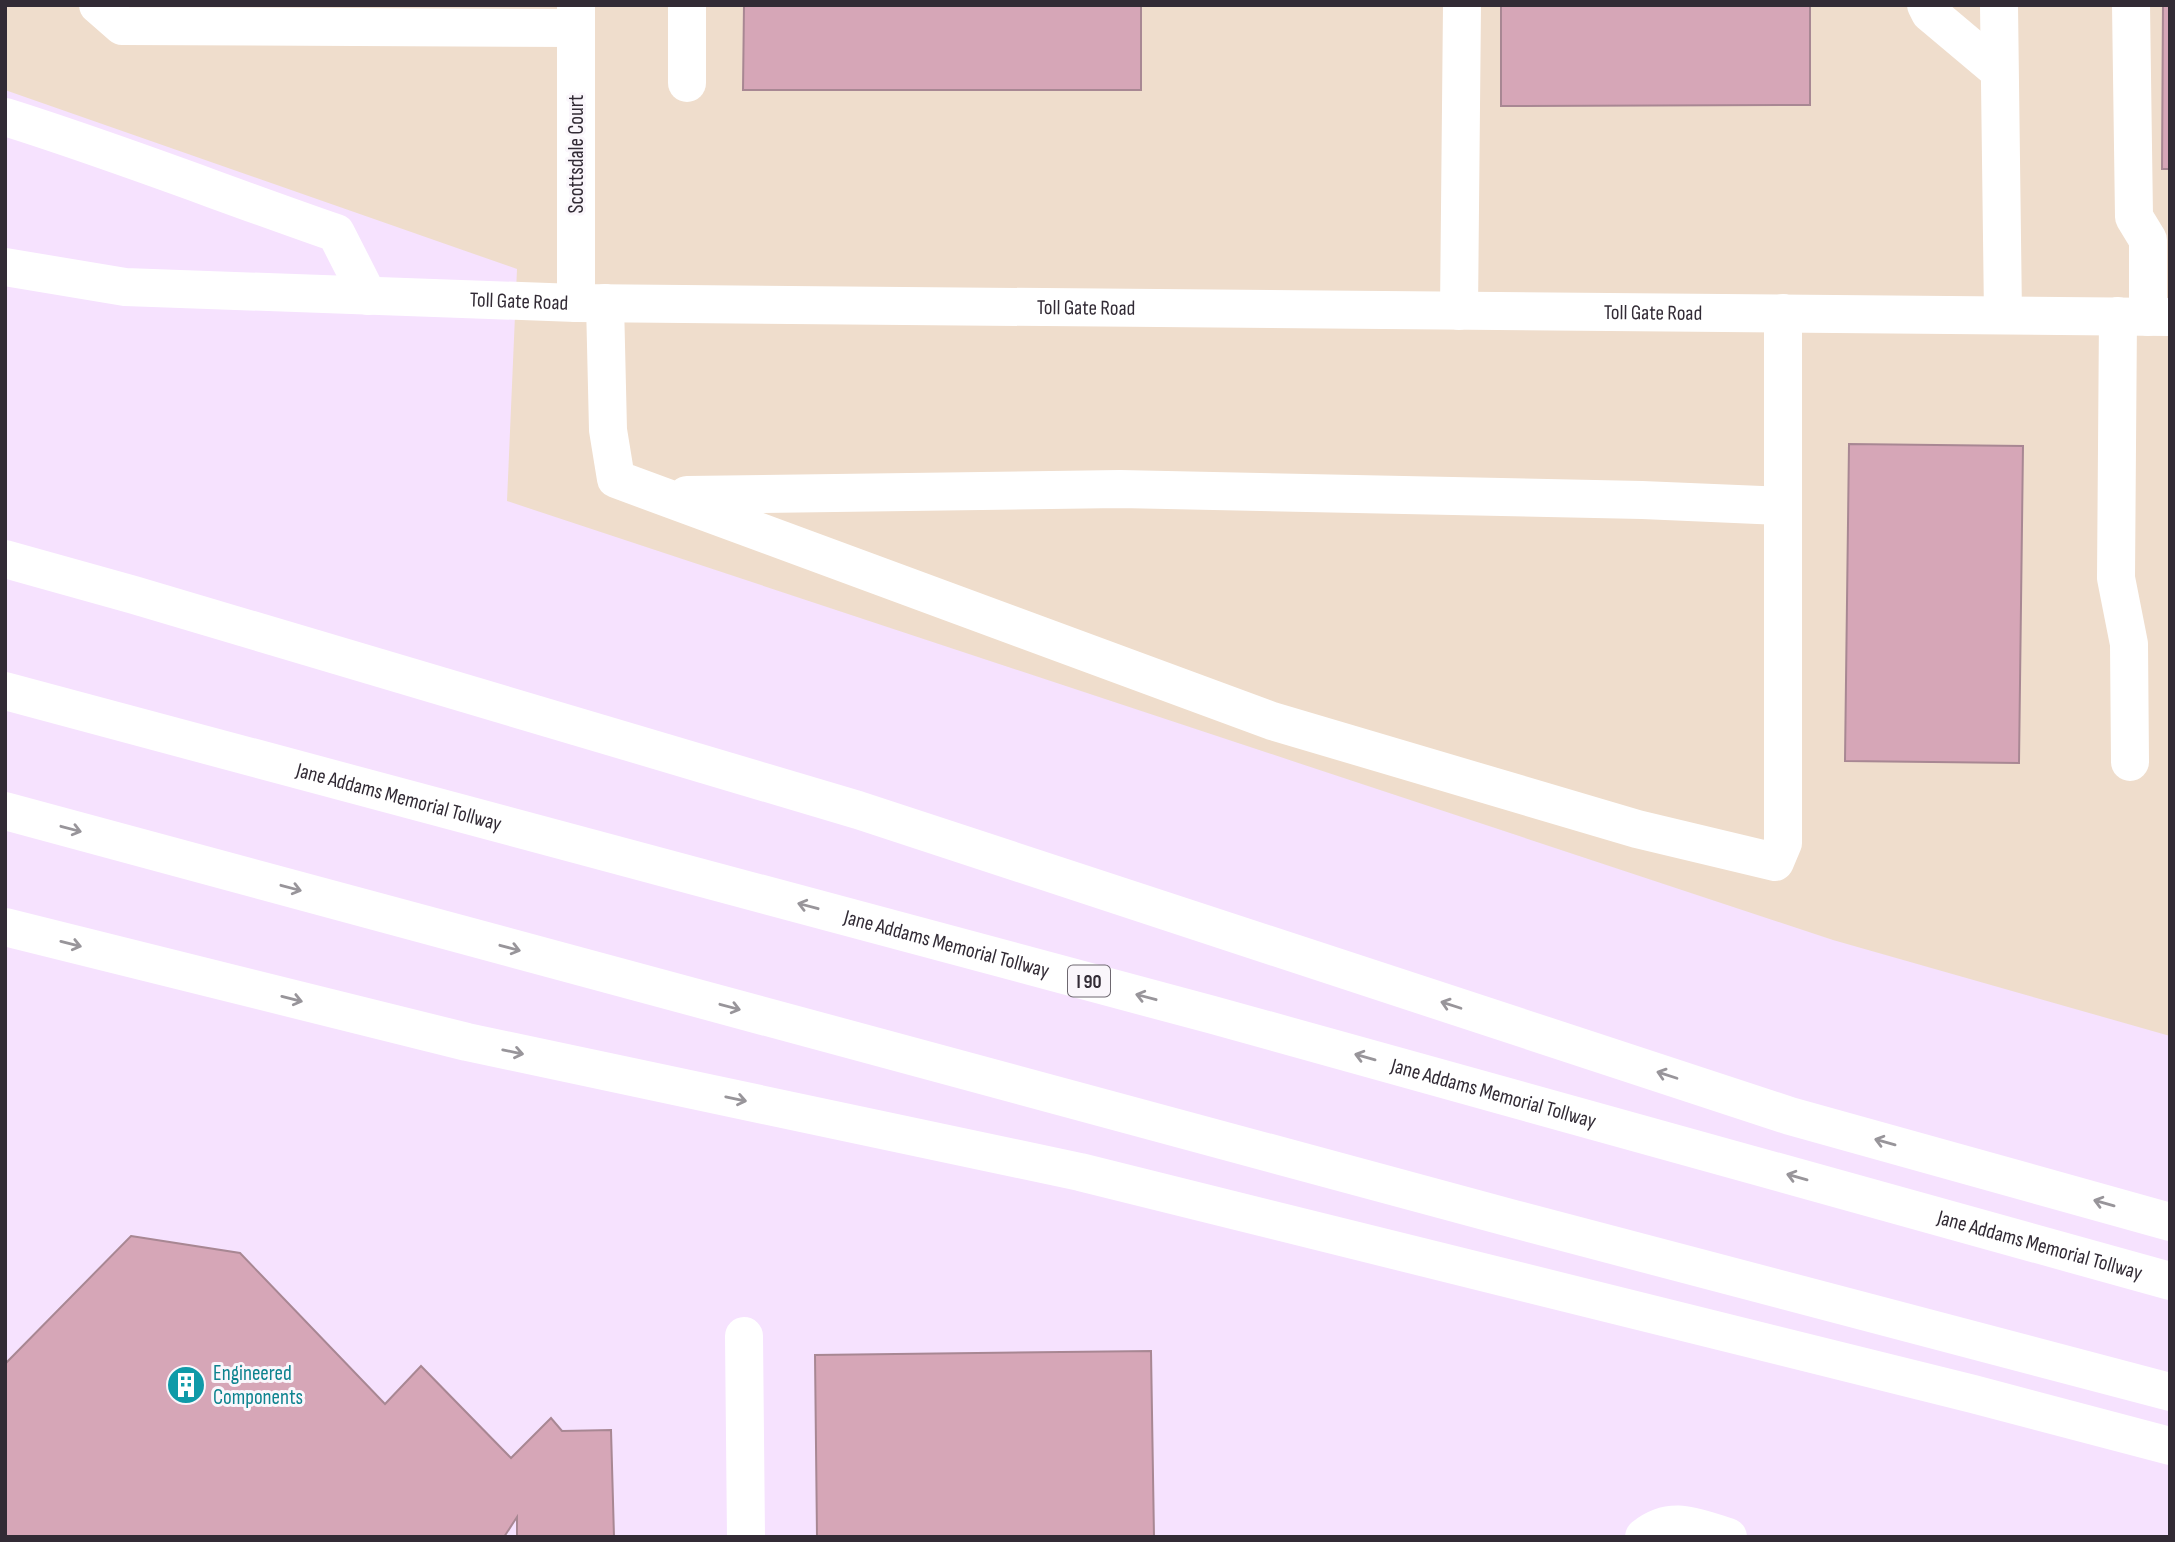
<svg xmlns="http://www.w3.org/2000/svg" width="2175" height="1542" viewBox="0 0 2175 1542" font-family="'Sofia Sans Condensed',sans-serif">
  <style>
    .commercial { fill: #efddcc }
    .building { fill: #d6a6b7; stroke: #a88793; stroke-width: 2 }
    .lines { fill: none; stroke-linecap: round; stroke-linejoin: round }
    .minor { stroke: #fff; stroke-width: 38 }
    .highway { stroke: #fff; stroke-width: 38 }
    .oneway { stroke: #98959a }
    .labels { text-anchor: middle; stroke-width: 6; stroke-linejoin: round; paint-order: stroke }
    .shield { fill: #faf6fb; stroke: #6e6870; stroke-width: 2 }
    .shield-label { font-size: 19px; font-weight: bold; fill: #322b35 }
    .street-label { font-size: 21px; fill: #322b35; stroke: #faf6fb }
    .culture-label { font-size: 21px; fill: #0d838f; stroke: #faf6fb; text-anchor: start }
  </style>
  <rect width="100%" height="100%" fill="#f6e2fe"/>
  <path class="commercial" d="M5,5H2170V1036L1833,940L507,501L517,269L5,90Z"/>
  <g class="building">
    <path d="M744,5H1141V90H743Z"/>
    <path d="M1501,5H1810V105L1501,106Z"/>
    <path d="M2163,5H2170V169H2162Z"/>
    <path d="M1849,444L2023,446L2019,763L1845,761Z"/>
    <path d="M131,1236L240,1253L385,1404L421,1366L511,1458L551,1418L562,1431L611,1430L614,1537H517V1517L504,1537H5V1364Z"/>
    <path d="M1151,1351L1154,1537H817L815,1355Z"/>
  </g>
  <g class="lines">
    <g class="minor">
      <path d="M98,5L122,26L576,28"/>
      <path d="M576,5V303"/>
      <path d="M687,5V83"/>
      <path d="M1926,5L1930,13L1999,71"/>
      <path d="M1999,5L2003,315"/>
      <path d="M2131,5L2134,217L2148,240V317"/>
      <path d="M5,117C117,152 226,195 336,233L368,296"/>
      <path id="s1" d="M5,267L125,287L576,303L2170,317"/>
      <path d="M605,303L608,430L616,479L1272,721L1637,829L1775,862L1783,843V313"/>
      <path d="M1459,311L1462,5"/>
      <path d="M2118,316L2116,578L2129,644L2130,762"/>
      <path d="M687,495L1120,489L1642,500L1783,506"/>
      <path d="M744,1336L746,1537"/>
      <path d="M1644,1537C1672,1514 1697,1528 1728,1537"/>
    </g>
    <g class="highway">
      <path d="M5,559L134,595L858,810L1790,1116L2170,1222"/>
      <path id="s2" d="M5,691L1213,1015L2170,1281"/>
      <path d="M5,811L1514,1219L2170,1392"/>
      <path d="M5,927L467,1042L1080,1172L1973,1394L2170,1446"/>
    </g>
  </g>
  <defs><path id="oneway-shaft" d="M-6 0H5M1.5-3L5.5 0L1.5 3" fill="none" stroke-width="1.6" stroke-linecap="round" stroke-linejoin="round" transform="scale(1.75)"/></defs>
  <g class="oneway">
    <use href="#oneway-shaft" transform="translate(71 829) rotate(15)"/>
    <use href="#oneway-shaft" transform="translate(291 888) rotate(15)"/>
    <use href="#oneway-shaft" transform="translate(808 906) rotate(-165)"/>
    <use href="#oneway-shaft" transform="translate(71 944) rotate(14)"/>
    <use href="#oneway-shaft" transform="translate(510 948) rotate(15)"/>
    <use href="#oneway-shaft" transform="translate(1146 997) rotate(-165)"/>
    <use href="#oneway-shaft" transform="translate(292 999) rotate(14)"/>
    <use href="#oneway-shaft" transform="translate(1451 1005) rotate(-162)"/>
    <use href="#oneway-shaft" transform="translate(730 1007) rotate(15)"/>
    <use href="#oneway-shaft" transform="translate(513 1052) rotate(12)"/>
    <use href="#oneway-shaft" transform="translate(1365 1057) rotate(-164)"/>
    <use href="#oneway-shaft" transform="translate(1667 1075) rotate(-162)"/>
    <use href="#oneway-shaft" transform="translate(736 1099) rotate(12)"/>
    <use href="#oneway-shaft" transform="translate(1885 1142) rotate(-164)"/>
    <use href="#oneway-shaft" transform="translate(1797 1177) rotate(-164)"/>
    <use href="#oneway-shaft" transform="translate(2104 1203) rotate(-164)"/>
  </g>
  <defs>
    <symbol id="building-disc" viewBox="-11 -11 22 22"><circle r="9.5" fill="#0f9aa8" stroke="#faf6fb"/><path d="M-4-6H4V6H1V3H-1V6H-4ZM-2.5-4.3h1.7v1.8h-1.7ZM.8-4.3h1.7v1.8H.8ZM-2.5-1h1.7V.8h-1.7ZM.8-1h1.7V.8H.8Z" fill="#fff"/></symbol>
  </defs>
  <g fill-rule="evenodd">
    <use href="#building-disc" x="164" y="1363" width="44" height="44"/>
  </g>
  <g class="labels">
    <rect class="shield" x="1068" y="965.5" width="42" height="31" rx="5"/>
    <g class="shield-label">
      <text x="1089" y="988">I 90</text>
    </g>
    <g class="street-label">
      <text transform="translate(576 154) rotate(-90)" y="7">Scottsdale Court</text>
      <text dy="7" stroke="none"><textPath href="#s1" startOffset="516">Toll Gate Road</textPath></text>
      <text dy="7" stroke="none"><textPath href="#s1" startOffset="1083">Toll Gate Road</textPath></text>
      <text dy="7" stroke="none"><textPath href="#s1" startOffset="1650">Toll Gate Road</textPath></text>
      <text dy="7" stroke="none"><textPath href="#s2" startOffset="408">Jane Addams Memorial Tollway</textPath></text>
      <text dy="7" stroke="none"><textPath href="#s2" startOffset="975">Jane Addams Memorial Tollway</textPath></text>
      <text dy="7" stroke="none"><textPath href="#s2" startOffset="1542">Jane Addams Memorial Tollway</textPath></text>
      <text dy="7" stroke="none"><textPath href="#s2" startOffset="2109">Jane Addams Memorial Tollway</textPath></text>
    </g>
    <g class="culture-label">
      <text x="213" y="1380">Engineered<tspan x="213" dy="24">Components</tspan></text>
    </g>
  </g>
  <rect width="2175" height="1542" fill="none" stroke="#322b35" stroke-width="14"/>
</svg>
